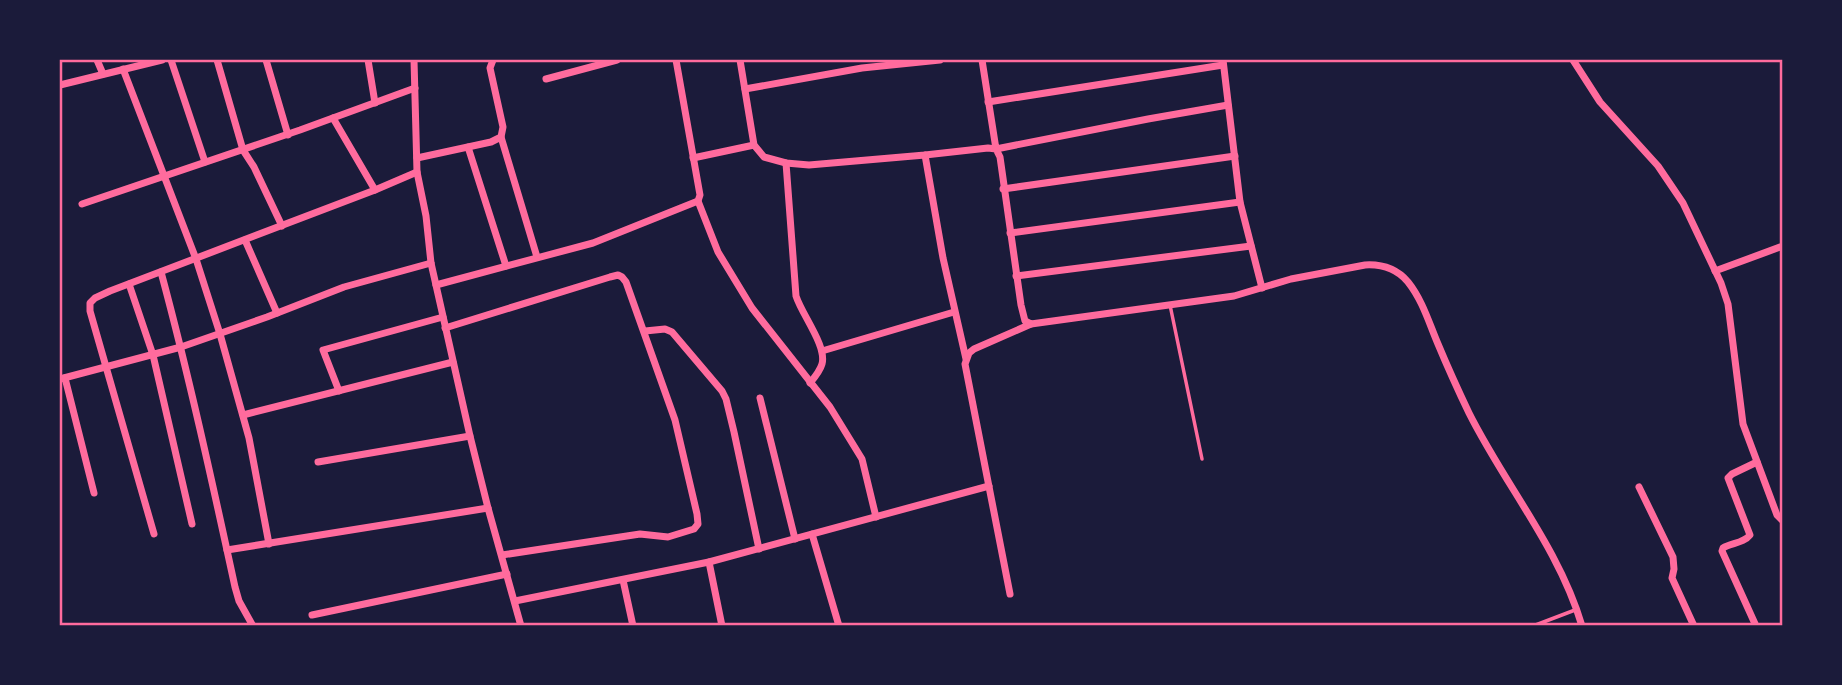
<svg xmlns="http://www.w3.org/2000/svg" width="1842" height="685" viewBox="0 0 1842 685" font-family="Quicksand,sans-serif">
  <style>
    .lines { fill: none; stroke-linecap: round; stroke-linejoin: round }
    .service { stroke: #ff6b9d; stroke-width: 3.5 }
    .minor { stroke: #ff6b9d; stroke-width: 7 }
    .neatline { fill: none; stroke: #ff6b9d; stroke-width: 2.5 }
  </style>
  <rect width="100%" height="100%" fill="#1b1b3a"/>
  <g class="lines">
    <g class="service">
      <path d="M1170,305L1202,459"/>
      <path d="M1533,626L1575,610"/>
    </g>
    <g class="minor">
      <path d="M97,60L103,74"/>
      <path d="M171,60L205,162"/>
      <path d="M217,60L243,150L254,167L282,226"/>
      <path d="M266,60L288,135"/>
      <path d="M368,60L375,103"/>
      <path d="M414,60L417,172L426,216L431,263L470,436L488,508L521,626"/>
      <path d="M740,60L754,145L764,157L786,163L809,165L925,155L988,148L996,149L1000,157L1021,305L1025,321L1031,324L1234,296L1291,279L1365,265C1382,264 1397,269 1408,282C1423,301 1429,323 1438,344C1448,368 1458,390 1469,413C1505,485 1559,548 1582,626"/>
      <path d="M982,60L996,149L1148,119L1228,105"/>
      <path d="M1223,60L1240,202L1262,288"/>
      <path d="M1573,60L1600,102L1658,166L1683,203L1721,283L1728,304L1743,424L1777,515L1783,521"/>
      <path d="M123,69L196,259L220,334L249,438L269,544"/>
      <path d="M546,79L617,60"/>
      <path d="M60,85L162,60"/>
      <path d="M745,89L862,68L940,60"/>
      <path d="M988,102L1223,65"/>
      <path d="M333,118L375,190"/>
      <path d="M501,137L537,257"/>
      <path d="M468,147L506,266"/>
      <path d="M925,155L943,258L966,359"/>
      <path d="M417,158L491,142L501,137L503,127L490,68L493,60"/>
      <path d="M693,158L754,145"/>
      <path d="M786,163L796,296C802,315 827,346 822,364C820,371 815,377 810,383"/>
      <path d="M1003,189L1235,156"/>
      <path d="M698,201L718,252L752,308L830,407L862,459L876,517"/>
      <path d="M82,204L300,130L415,88"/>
      <path d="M1010,233L1240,202"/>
      <path d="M245,240L277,313"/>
      <path d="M1715,271L1783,246"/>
      <path d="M161,272C189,376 212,481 235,587L239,601L253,626"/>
      <path d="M1016,276L1251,246"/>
      <path d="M129,284L153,355L192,524"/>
      <path d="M436,285L593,243L698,201L700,195L676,60"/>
      <path d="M445,328L610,277L618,275L622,277L626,282L675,420L697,514L698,524L694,529L668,537L640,534L502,555"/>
      <path d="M645,331L665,329L672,332L722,391L726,399L734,432L759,549"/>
      <path d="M822,351L954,312"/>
      <path d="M65,378L94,493"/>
      <path d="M60,379L181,347L267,317L344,287L431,263"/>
      <path d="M339,391L323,350L443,317"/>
      <path d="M760,398L795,539"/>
      <path d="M243,415L453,362"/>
      <path d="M318,462L470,436"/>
      <path d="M1639,487L1673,557L1674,569L1672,578L1694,626"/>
      <path d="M154,534L90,311V303L95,298L110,291L375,190L417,172"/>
      <path d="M812,534L839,626"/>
      <path d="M227,550L488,508"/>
      <path d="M709,562L722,626"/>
      <path d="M623,580L633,626"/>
      <path d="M1010,594L965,364L969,353L974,349L1031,324"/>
      <path d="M515,601L709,562L989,486"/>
      <path d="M312,615L507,574"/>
      <path d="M1756,626L1722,551L1723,548C1731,543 1744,543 1750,535L1728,478L1732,474L1757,462"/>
    </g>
  </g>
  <rect width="1842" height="685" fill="none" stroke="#1b1b3a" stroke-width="122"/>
  <rect x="61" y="61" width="1720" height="563" class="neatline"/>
</svg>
